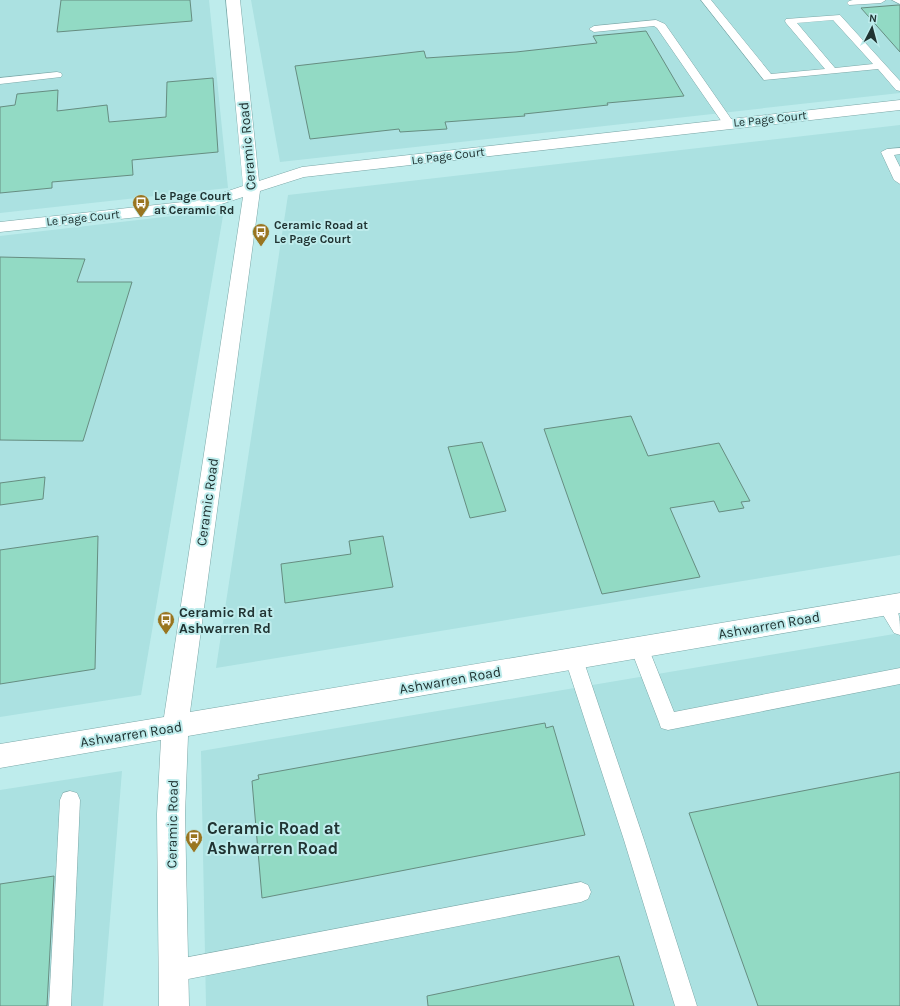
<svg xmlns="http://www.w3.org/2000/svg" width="900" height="1006" viewBox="0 0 900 1006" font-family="Karla,sans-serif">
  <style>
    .built { fill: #abe1e1 }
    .building { fill: #92dac4; stroke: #668d81 }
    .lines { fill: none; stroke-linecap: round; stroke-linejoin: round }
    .service-casing { stroke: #7ca8a8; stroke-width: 1 }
    .minor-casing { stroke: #7ca8a8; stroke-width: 1 }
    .service { fill: #fff; fill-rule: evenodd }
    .minor { fill: #fff; fill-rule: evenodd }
    .labels { text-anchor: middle; stroke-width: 4; stroke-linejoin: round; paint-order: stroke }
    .far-street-label { font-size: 12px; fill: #203332; stroke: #beecec }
    .far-poi-label { font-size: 12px; font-weight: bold; fill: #203332; stroke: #beecec; text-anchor: start }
    .street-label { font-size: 14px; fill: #203332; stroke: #beecec }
    .poi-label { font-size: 14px; font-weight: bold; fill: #203332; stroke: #beecec; text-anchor: start }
    .near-poi-label { font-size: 17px; font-weight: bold; fill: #203332; stroke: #beecec; text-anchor: start }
  </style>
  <rect width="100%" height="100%" fill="#beecec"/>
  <g class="built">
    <path d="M0,0H209L228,188L0,213Z"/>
    <path d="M251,0H900V93L280,162Z"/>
    <path d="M900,125V555L216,668L288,195Z"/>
    <path d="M224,210L141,695L0,717V236Z"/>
    <path d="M900,633V1006H206L201,751Z"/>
    <path d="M122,771L103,1006H0V790Z"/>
  </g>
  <g class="building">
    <path d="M61,0H190L192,21L57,32Z"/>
    <path d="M898,5H900V52L861,8Z"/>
    <path d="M646,31L684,96L607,103L608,105L524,114L525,116L445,122L447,129L400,132L399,129L310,139L295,66L424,51L426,58L516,52L597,43L593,36Z"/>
    <path d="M213,78L218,152L132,160L133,175L52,182V188L0,193V107L15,105L17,94L58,90L57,111L107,105L109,122L166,117L167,82Z"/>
    <path d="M0,257L85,259L77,282H132L83,441L0,440Z"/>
    <path d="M631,416L648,456L719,443L750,501L741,502L744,508L719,512L714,501L670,508L700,577L602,594L544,429Z"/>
    <path d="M482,442L506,511L470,518L448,447Z"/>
    <path d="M45,477L43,499L0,505V483Z"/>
    <path d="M98,536L95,669L0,684V550Z"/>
    <path d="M383,536L393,587L285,603L281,564L351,554L349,541Z"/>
    <path d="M545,723L546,728L553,726L585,835L262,898L252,781L259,779L258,775Z"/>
    <path d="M900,772V1006H758L689,813Z"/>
    <path d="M54,876L47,1006H0V884Z"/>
    <path d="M619,956L634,1006H428L427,996Z"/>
  </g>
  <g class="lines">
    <defs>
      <g id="service">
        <path d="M701,0H711L771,74L825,69L786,23L785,21L786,19L840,15L900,81V91L896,90L878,69L764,80ZM833,20L873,64L835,68L797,23Z"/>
        <path d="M853,0H886L881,3L849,5L847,3L849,1Z"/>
        <path d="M892,0H900V4Z"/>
        <path d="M656,20L665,24L734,123L732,125H724L657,28L654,26L594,32L589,29L594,26Z"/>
        <path d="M57,72L61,73L62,75L61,77L0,84V78Z"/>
        <path d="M900,148V154L894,155L900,167V184L894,180L881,152L887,149Z"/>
        <path d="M886,598C900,603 900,621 900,635L894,633L877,605L880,600Z"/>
        <path d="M639,639L645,642L648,647L674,712L900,668V684L668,730L661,728L659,722L630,647L633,642Z"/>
        <path d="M574,651L580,654L583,659L644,840L697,1006H675L624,840L565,659L568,654Z"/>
        <path d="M70,791L77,793L80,800L71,1006H49L60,800L63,793Z"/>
        <path d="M581,882L588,885L591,892L588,899L581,902L173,982L165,979L162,971L165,963L173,960Z"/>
      </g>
      <path id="minor" d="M226,0H240L259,181L302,167L900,100V110L304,177L260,191L190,712L900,593V613L188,736L185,814L189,1006H159L157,814L161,740L0,768V744L164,717L243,197L203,210L0,232V222L201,200L243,186Z"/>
    </defs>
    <use href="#service" class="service-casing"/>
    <use href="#minor" class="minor-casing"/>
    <use href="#service" class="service"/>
    <use href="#minor" class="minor"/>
  </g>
  <defs>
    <symbol id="bus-pin" viewBox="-11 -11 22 30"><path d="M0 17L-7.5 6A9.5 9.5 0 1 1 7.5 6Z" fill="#997520" stroke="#beecec"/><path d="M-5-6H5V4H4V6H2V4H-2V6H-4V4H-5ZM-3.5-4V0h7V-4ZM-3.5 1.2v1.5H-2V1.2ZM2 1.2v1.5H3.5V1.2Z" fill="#fff"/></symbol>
  </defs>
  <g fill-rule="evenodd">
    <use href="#bus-pin" x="131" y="193" width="20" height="27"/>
    <use href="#bus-pin" x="251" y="222" width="20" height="27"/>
    <use href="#bus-pin" x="156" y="610" width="20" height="27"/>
    <use href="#bus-pin" x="184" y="828" width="20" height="27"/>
  </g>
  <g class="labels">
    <g class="far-street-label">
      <text transform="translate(770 119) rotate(-6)" y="4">Le Page Court</text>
      <text transform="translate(448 156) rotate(-7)" y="4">Le Page Court</text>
      <text transform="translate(83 218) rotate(-6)" y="4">Le Page Court</text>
    </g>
    <g class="far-poi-label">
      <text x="154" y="200">Le Page Court<tspan x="154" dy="14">at Ceramic Rd</tspan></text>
      <text x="274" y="229">Ceramic Road at<tspan x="274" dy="14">Le Page Court</tspan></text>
    </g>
    <g class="street-label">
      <text transform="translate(247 146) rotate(-95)" y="5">Ceramic Road</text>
      <text transform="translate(207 502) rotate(-82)" y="5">Ceramic Road</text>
      <text transform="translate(769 625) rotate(-10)" y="5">Ashwarren Road</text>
      <text transform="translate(450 680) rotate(-10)" y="5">Ashwarren Road</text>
      <text transform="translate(131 734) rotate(-9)" y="5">Ashwarren Road</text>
      <text transform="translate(172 824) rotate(-89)" y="5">Ceramic Road</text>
    </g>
    <g class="poi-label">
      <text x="179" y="617">Ceramic Rd at<tspan x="179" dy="16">Ashwarren Rd</tspan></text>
    </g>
    <g class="near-poi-label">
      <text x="207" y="834">Ceramic Road at<tspan x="207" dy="20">Ashwarren Road</tspan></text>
    </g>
  </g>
  <g transform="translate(872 28) rotate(6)" stroke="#beecec" stroke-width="3" paint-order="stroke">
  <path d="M0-3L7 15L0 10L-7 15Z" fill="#203332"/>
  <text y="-6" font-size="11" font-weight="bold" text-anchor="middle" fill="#203332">N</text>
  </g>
</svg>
